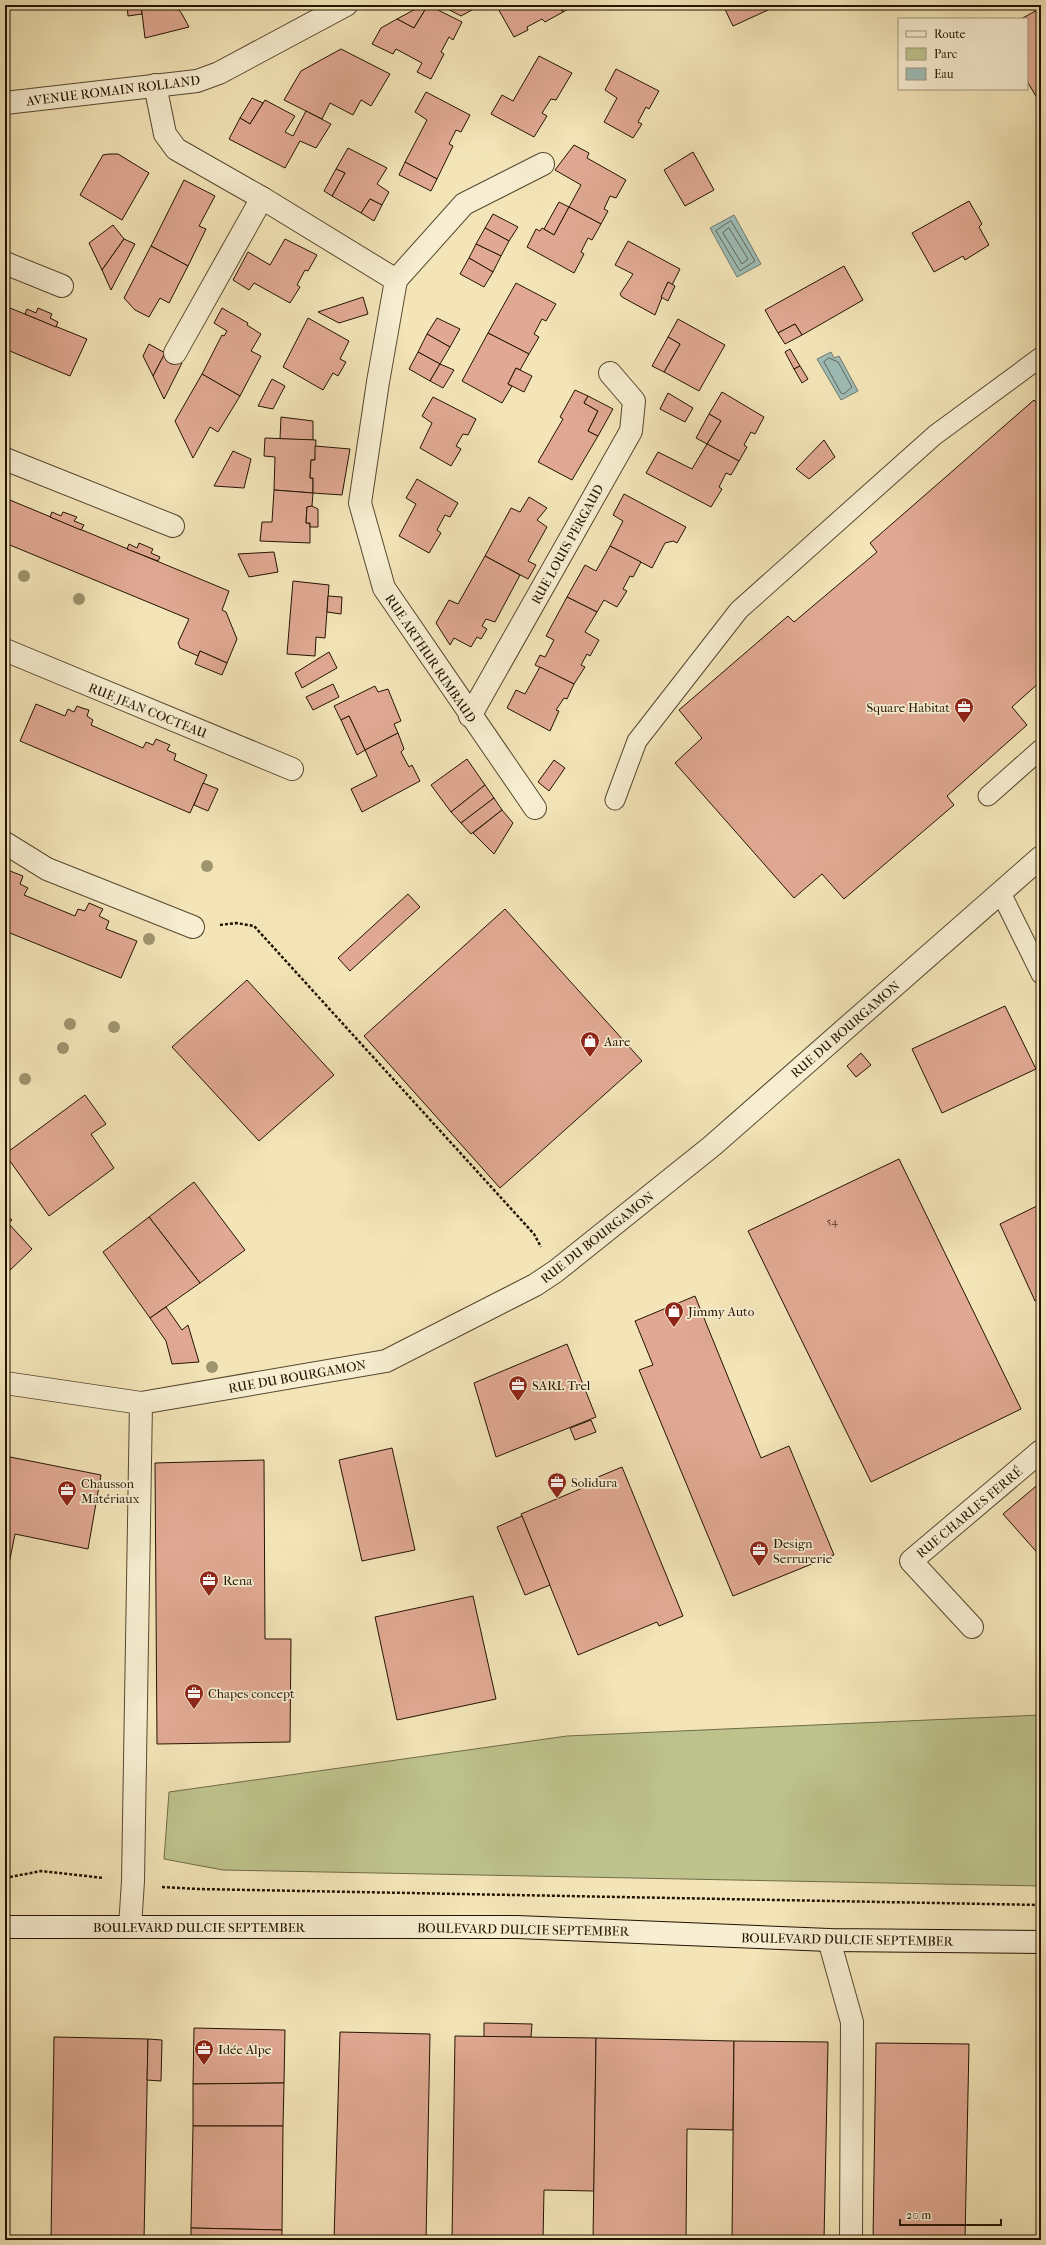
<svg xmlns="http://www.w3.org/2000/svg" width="1046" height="2245" viewBox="0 0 1046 2245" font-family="'IM FELL French Canon',serif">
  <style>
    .green { fill: #bec38d; stroke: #706b47 }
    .water { fill: #9ebdb7; stroke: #6d796e }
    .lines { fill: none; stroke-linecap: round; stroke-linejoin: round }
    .shore { stroke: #60685c; stroke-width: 1 }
    .building { fill: #e1a993; stroke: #231301 }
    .service-casing { stroke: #57482f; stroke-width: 21 }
    .minor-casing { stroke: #57482f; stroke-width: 24 }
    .tertiary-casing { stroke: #57482f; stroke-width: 24 }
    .secondary-casing { stroke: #231301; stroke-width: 24 }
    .path { stroke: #231301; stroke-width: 2.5; stroke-dasharray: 3 2; stroke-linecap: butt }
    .service { stroke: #f7eed1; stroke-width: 19 }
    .minor { stroke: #f7eed1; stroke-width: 22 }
    .tertiary { stroke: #f7eed1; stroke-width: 22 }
    .secondary { stroke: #f7eed1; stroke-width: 22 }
    .tree { fill: #9e946e }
    .labels { text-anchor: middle; stroke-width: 3.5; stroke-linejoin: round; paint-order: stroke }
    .number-label { font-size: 11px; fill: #523826 }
    .street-label { font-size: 13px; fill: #231301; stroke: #f7eed1 }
    .poi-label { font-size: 13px; fill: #231301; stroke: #f7eed1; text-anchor: start }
  </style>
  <rect width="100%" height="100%" fill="#f3e5b8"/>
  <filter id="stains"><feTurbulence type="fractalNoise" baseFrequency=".005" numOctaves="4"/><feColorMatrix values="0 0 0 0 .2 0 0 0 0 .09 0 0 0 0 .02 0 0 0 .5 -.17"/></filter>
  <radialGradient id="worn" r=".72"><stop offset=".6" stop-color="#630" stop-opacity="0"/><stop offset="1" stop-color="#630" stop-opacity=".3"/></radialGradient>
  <path class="green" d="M1041,1715V1886L223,1870L164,1859L169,1792L567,1736Z"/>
  <g class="water">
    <path d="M734,215L761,264L737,277L710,228Z"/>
    <path d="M831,352L834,358L839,356L858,391L841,400L817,359Z"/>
  </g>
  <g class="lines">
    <g class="shore">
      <path d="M731,221L755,261L740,271L716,231Z"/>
      <path d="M729,228L748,259L742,264L723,233Z"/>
      <path d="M829,358L838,362L852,387L844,394L841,393L824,362Z"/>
    </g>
  </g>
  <g class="building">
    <path d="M127,5H141L142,14L128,16Z"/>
    <path d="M141,5H175L182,14L189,27L145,38Z"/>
    <path d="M423,5H428L414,28L397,19Z"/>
    <path d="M428,5L462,22L453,40L449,37L441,52L444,54L431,79L417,72L422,63L396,49L393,54L372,44L381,28L397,19L414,28Z"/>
    <path d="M440,5H481L461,16Z"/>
    <path d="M496,5H559L563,12L545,22L542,19L527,27L528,30L514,37Z"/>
    <path d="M559,5H574L563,12Z"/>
    <path d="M723,5H779L733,26Z"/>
    <path d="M1037,10L1041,17V95L1037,98L1027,81V19H1021Z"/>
    <path d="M341,49L390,74L371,106L361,100L353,115L330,103L322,119L284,100L301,71Z"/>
    <path d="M539,56L572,73L556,100L551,99L542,113L547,116L534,137L491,114L502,95L513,101Z"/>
    <path d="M616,69L659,91L649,109L646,107L638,122L642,124L633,138L604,122L617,98L605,90Z"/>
    <path d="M426,92L470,115L461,132L456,130L449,144L453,146L437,179L405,162L427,120L415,112Z"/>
    <path d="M252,98L263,103L250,124L240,118Z"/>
    <path d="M265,100L295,116L285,132L293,136L306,111L331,124L316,148L300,141L285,168L229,139L240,118L250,124Z"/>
    <path d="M574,145L589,153L587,158L626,180L616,198L610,196L604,209L608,211L601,224L569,207L581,185L555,170Z"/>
    <path d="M348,148L387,168L377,184L389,192L382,205L370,199L361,213L332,196L345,173L336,169Z"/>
    <path d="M693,152L714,190L685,206L664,170Z"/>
    <path d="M109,154H118L149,173L122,220L80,195L103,155Z"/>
    <path d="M405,162L437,179L431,191L399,175Z"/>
    <path d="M336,169L345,173L332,196L324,191Z"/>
    <path d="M184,180L215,196L199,226L206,229L188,266L151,246Z"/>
    <path d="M370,199L382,205L374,221L361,213Z"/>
    <path d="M969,201L982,224L979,227L989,245L965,260L963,256L934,272L912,233Z"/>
    <path d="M559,202L569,207L554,235L544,229Z"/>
    <path d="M569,207L601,224L592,240L588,238L581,252L584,254L574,273L527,247L536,229L540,231L542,228L554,235Z"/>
    <path d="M493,214L518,227L509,241L485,228Z"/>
    <path d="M113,225L124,239L102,270L89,243Z"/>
    <path d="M485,228L509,241L501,256L476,244Z"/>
    <path d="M124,239L135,244L111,290L102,270Z"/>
    <path d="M285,239L317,255L308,271L305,270L297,285L300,287L290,303L254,283L249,290L233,280L248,252L270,265Z"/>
    <path d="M628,241L680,269L672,285L668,282L655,315L622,297L620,294L633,274L615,265Z"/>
    <path d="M476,244L501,256L493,272L469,258Z"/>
    <path d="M151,246L188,266L169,303L160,298L149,317L135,310L124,298Z"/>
    <path d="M469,258L493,272L484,287L460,274Z"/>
    <path d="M844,266L863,300L802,335L795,324L778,333L765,310Z"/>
    <path d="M668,282L675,286L668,301L661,297Z"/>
    <path d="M516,283L556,304L546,321L542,319L534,334L539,337L529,354L488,333Z"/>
    <path d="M363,297L368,314L339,323L318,312Z"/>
    <path d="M5,306L87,339L70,376L5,349Z"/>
    <path d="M38,308L52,314L50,318L58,322L56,327L25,314L27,309L36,313Z"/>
    <path d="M222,308L248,323L247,325L261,334L251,351L261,356L240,396L202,374L222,335L224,336L227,331L214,323Z"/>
    <path d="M308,318L349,341L340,359L346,362L338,376L333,373L323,390L283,367Z"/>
    <path d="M437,318L460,329L450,347L427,334Z"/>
    <path d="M678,319L725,345L699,391L664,372L680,344L668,337Z"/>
    <path d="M795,324L802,335L785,344L778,333Z"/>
    <path d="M488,333L529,354L520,370L516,368L508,384L512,386L502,403L462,381Z"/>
    <path d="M427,334L450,347L440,364L418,352Z"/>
    <path d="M668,337L680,344L664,372L652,366Z"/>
    <path d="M149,344L165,353L153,376L143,356Z"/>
    <path d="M790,349L800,366L794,369L785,352Z"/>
    <path d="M418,352L440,364L430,381L409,369Z"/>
    <path d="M165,353L182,363L164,399L153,376Z"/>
    <path d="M440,364L454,370L443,388L430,381Z"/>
    <path d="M800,366L808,379L802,383L794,369Z"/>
    <path d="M516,368L532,376L524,392L508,384Z"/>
    <path d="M202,374L240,396L218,432L210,427L193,458L175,421Z"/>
    <path d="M272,379L285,386L273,409L258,406Z"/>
    <path d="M575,390L588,396L584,403L598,411L588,431L598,436L572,480L538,462L563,419L560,417Z"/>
    <path d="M722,392L764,417L755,434L751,432L744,445L747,447L739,461L707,444L721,421L709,414Z"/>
    <path d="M668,393L693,408L685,422L660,409Z"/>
    <path d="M588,396L613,409L598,436L588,431L598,411L584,403Z"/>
    <path d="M433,397L476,419L468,435L463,434L456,446L461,449L451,466L420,448L432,423L422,416Z"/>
    <path d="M1034,400L1041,408V681L1012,707L1027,725L947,796L954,805L844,899L822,874L794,898L675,763L702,738L679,710L788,616L794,622L877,552L870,543Z"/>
    <path d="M709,414L721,421L707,444L696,438Z"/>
    <path d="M281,417L313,421V440L280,439Z"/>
    <path d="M265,438L316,440L315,460H311L310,478H313V493L274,490L275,457L264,456Z"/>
    <path d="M824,440L835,457L809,479L796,469Z"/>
    <path d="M707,444L739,461L731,475L726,473L719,487L722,489L711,507L646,473L658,452L692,469Z"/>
    <path d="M315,446L350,449L342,495L313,493V478H310L311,460H315Z"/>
    <path d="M233,451L251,459L244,488L214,486Z"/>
    <path d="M417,479L458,503L450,517L445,515L437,530L441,533L429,553L399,536L416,504L406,498Z"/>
    <path d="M274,490L313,493L312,506L307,507L306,523H310V543L260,541L262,522H272Z"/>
    <path d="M624,494L686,527L677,543L673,541L665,543L652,568L610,546L623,521L613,515Z"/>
    <path d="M529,497L547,508L537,520L547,527L528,561L536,565L528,579L485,556L511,508L520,512Z"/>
    <path d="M5,498L229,591L222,610L226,612L237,639L227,663L200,651L198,656L180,648L178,643L189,619L5,543Z"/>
    <path d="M312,506L318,509V527H310V523H306L307,507Z"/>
    <path d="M52,512L61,516L63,512L77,517L74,521L84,525L81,530L50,517Z"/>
    <path d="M139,543L153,549L151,553L160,557L158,561L127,549L129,544L137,548Z"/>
    <path d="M610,546L641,562L633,577L630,576L623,589L627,591L617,607L604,600L597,612L567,597L585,565L596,571Z"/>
    <path d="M274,552L278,572L249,577L238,554Z"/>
    <path d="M485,556L520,575L495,622L486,619L482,626L487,629L481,639L477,637L471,647L454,638L450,645L436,623L449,600L458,604Z"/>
    <path d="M293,581L329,585L325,638L316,637L315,656L287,654Z"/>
    <path d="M328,596L342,597L341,614L327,612Z"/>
    <path d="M567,597L597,612L585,632L599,640L590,656L587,654L581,665L585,667L574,684L535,665L540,655L545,657L554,640L546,636Z"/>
    <path d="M200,651L227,663L222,675L195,664Z"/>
    <path d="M329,652L337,668L302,688L295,673Z"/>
    <path d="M540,667L574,684L567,699L564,698L556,710L559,711L550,731L507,708L516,690L525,694Z"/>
    <path d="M333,684L339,697L313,710L306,697Z"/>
    <path d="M375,686L378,692L388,689L401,721L394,724L398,733L365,750L349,716L341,720L334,706Z"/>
    <path d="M36,704L65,716L68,709L74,712L77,706L82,708L89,710L87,716L93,720L91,725L143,748L146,742L153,745L156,739L170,745L167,750L176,754L174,760L207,775L190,813L20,741Z"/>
    <path d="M349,716L365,750L357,755L341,720Z"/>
    <path d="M398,733L404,749L401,752L409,767L412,765L420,781L362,812L351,789L377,776L365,750Z"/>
    <path d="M467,759L485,785L451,812L431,785Z"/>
    <path d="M554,760L565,768L549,791L538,782Z"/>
    <path d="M203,783L218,789L208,811L194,805Z"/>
    <path d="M485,785L494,798L461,823L451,812Z"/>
    <path d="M494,798L502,810L471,834L461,823Z"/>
    <path d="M502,810L513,823L494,854L473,833Z"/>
    <path d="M10,871L23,876L20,884L28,888L24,895L75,916L78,909L85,911L89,903L103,909L99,916L109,921L106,929L137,941L121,978L5,931V878Z"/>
    <path d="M408,894L420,907L350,971L338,958Z"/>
    <path d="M505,909L642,1061L500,1188L364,1036Z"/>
    <path d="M247,980L334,1075L259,1141L172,1047Z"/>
    <path d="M1005,1006L1036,1069L942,1113L912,1049Z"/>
    <path d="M861,1053L871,1065L856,1077L847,1066Z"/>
    <path d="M85,1095L106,1124L91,1134L114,1168L49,1216L5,1154Z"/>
    <path d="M899,1159L1021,1409L871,1482L748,1231Z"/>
    <path d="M194,1182L245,1250L200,1283L149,1217Z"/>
    <path d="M1041,1204V1298L1035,1301L1000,1224Z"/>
    <path d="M5,1214L12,1220L8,1223L32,1249L5,1275Z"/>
    <path d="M149,1217L200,1283L150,1318L103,1252Z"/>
    <path d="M695,1296L761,1458L789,1446L834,1555L733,1596L639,1370L653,1365L635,1321Z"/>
    <path d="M166,1307L182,1330L188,1325L199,1362L172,1364L166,1341L150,1318Z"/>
    <path d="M567,1344L596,1417L496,1457L474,1383Z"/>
    <path d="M591,1420L596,1432L575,1440L570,1428Z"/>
    <path d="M392,1448L415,1550L362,1561L339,1460Z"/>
    <path d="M5,1456L101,1475L88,1549L15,1534L5,1584Z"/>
    <path d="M264,1460L265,1639H291L290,1742L157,1744L155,1463Z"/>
    <path d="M622,1467L683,1616L659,1626L657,1622L578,1655L521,1514L599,1481L598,1477Z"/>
    <path d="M1041,1482V1557L1003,1514Z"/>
    <path d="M522,1516L550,1585L525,1595L497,1527Z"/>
    <path d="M473,1596L496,1699L397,1720L375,1617Z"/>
    <path d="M484,2023L532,2024L531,2037H484Z"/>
    <path d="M194,2028L285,2030L284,2083L193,2084Z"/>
    <path d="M340,2032L430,2034L426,2240H334Z"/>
    <path d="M455,2036L596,2038L594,2191L544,2190L543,2240H452Z"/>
    <path d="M54,2037L148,2039L144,2240H51Z"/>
    <path d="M596,2038L734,2041L733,2130L687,2129L686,2240H593Z"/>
    <path d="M148,2039L162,2040L161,2081L147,2080Z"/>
    <path d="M734,2041L828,2042L824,2240H732Z"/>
    <path d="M876,2043L969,2044L965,2240H873Z"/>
    <path d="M284,2083L283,2126H193V2084Z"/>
    <path d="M193,2126H283L282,2230L191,2228Z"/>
    <path d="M191,2228L282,2230V2240H191Z"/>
  </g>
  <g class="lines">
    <defs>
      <g id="service">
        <path d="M988,796L1041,749"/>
        <path d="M615,800L637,741L739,610L935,435L1041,357"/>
        <path d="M1001,893L1041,974"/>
      </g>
      <g id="minor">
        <path d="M155,85L165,134L176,149L262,198L396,280L464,204L543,164"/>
        <path d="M5,263L62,286"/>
        <path d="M396,280L378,382L360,503L384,588L535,808"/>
        <path d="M175,353L262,198"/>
        <path d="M5,459L173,526"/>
        <path d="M5,650L292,769"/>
        <path d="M470,716L631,431L634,401L610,373"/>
        <path d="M5,843L47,869L193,927"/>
        <path d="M5,1383L141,1403L386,1361L535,1285L556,1271L712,1146L1041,857"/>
        <path d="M972,1627L911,1561L1041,1451"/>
        <path d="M130,1927L133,1881L141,1403"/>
        <path d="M829,1940L852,2022L851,2240"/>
      </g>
      <path id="tertiary" d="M5,103L197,81L219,73L346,5"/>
      <path id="secondary" d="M5,1927H517L829,1940L1041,1942"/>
    </defs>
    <use href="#service" class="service-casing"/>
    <use href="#minor" class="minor-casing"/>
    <use href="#tertiary" class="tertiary-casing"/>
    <use href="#secondary" class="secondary-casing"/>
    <g class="path">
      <path d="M220,925L236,923L254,926L534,1234L541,1247"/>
      <path d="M5,1878L41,1871L104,1878"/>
      <path d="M162,1887L198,1889L1041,1905"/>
    </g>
    <use href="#service" class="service"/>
    <use href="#minor" class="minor"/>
    <use href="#tertiary" class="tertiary"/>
    <use href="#secondary" class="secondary"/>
  </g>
  <g class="tree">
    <circle cx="24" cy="576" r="6"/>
    <circle cx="79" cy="599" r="6"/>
    <circle cx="207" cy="866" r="6"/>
    <circle cx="149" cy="939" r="6"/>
    <circle cx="70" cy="1024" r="6"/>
    <circle cx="114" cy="1027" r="6"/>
    <circle cx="63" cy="1048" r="6"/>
    <circle cx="25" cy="1079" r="6"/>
    <circle cx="212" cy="1367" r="6"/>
  </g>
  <defs>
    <symbol id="office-pin" viewBox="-11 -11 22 30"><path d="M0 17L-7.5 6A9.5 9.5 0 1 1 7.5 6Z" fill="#8f2418" stroke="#f7eed1"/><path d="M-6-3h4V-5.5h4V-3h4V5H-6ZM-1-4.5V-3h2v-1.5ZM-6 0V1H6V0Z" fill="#fff"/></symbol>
    <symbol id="shop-pin" viewBox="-11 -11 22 30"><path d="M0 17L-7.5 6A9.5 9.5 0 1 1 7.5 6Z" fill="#8f2418" stroke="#f7eed1"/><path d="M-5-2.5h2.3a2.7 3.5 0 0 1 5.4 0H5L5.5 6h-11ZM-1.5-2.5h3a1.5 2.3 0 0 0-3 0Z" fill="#fff"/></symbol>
  </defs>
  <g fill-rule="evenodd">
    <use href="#office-pin" x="953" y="696" width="22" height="30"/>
    <use href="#shop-pin" x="579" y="1030" width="22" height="30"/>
    <use href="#shop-pin" x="663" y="1300" width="22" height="30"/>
    <use href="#office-pin" x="507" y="1374" width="22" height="30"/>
    <use href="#office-pin" x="546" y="1471" width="22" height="30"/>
    <use href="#office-pin" x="56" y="1479" width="22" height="30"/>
    <use href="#office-pin" x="748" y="1539" width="22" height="30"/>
    <use href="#office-pin" x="198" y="1569" width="22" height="30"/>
    <use href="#office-pin" x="183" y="1682" width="22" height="30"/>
    <use href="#office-pin" x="193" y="2038" width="22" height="30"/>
  </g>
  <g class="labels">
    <g class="number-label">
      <text x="832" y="1225">54</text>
    </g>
    <g class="street-label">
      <text transform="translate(113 90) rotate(-7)" y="5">AVENUE ROMAIN ROLLAND</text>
      <text transform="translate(567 544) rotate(-61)" y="5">RUE LOUIS PERGAUD</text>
      <text transform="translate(431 658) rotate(56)" y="5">RUE ARTHUR RIMBAUD</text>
      <text transform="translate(148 710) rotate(22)" y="5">RUE JEAN COCTEAU</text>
      <text transform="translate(845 1029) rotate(-41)" y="5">RUE DU BOURGAMON</text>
      <text transform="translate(597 1237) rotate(-38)" y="5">RUE DU BOURGAMON</text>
      <text transform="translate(297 1376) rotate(-10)" y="5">RUE DU BOURGAMON</text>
      <text transform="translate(969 1512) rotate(-40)" y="5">RUE CHARLES FERRÉ</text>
      <text x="199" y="1932">BOULEVARD DULCIE SEPTEMBER</text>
      <text transform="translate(523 1929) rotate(1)" y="5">BOULEVARD DULCIE SEPTEMBER</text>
      <text transform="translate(847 1939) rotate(1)" y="5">BOULEVARD DULCIE SEPTEMBER</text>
    </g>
    <g class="poi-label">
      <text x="950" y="712" text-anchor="end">Square Habitat</text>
      <text x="604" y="1046">Aare</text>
      <text x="688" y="1316">Jimmy Auto</text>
      <text x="532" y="1390">SARL Trel</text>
      <text x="571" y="1487">Solidura</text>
      <text x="81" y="1488">Chausson<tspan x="81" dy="15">Matériaux</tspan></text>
      <text x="773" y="1548">Design<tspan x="773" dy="15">Serrurerie</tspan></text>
      <text x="223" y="1585">Rena</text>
      <text x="208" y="1698">Chapes concept</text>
      <text x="218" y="2054">Idée Alpe</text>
    </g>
  </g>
  <rect width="1046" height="2245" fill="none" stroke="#f3e5b8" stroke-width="20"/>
  <rect x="6" y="6" width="1034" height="2233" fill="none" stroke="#231301" stroke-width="2"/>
  <rect x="10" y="10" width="1026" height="2225" fill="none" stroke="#231301"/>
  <rect x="898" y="18" width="130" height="72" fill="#f7eed1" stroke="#a2967e"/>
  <rect x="906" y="31" width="20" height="6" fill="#f7eed1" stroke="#a2967e"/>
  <text x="934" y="38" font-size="12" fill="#231301">Route</text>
  <rect x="906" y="48" width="20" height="12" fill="#bec38d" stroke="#a2967e"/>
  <text x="934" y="58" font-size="12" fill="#231301">Parc</text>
  <rect x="906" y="68" width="20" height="12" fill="#9ebdb7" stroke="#a2967e"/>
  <text x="934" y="78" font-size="12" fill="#231301">Eau</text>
  <path d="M900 2219v6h101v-6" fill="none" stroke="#231301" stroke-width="2"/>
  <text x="906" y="2219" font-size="12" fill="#231301" stroke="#f7eed1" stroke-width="3" paint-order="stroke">20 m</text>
  <rect width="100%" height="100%" filter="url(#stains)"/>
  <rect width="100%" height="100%" fill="url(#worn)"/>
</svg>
